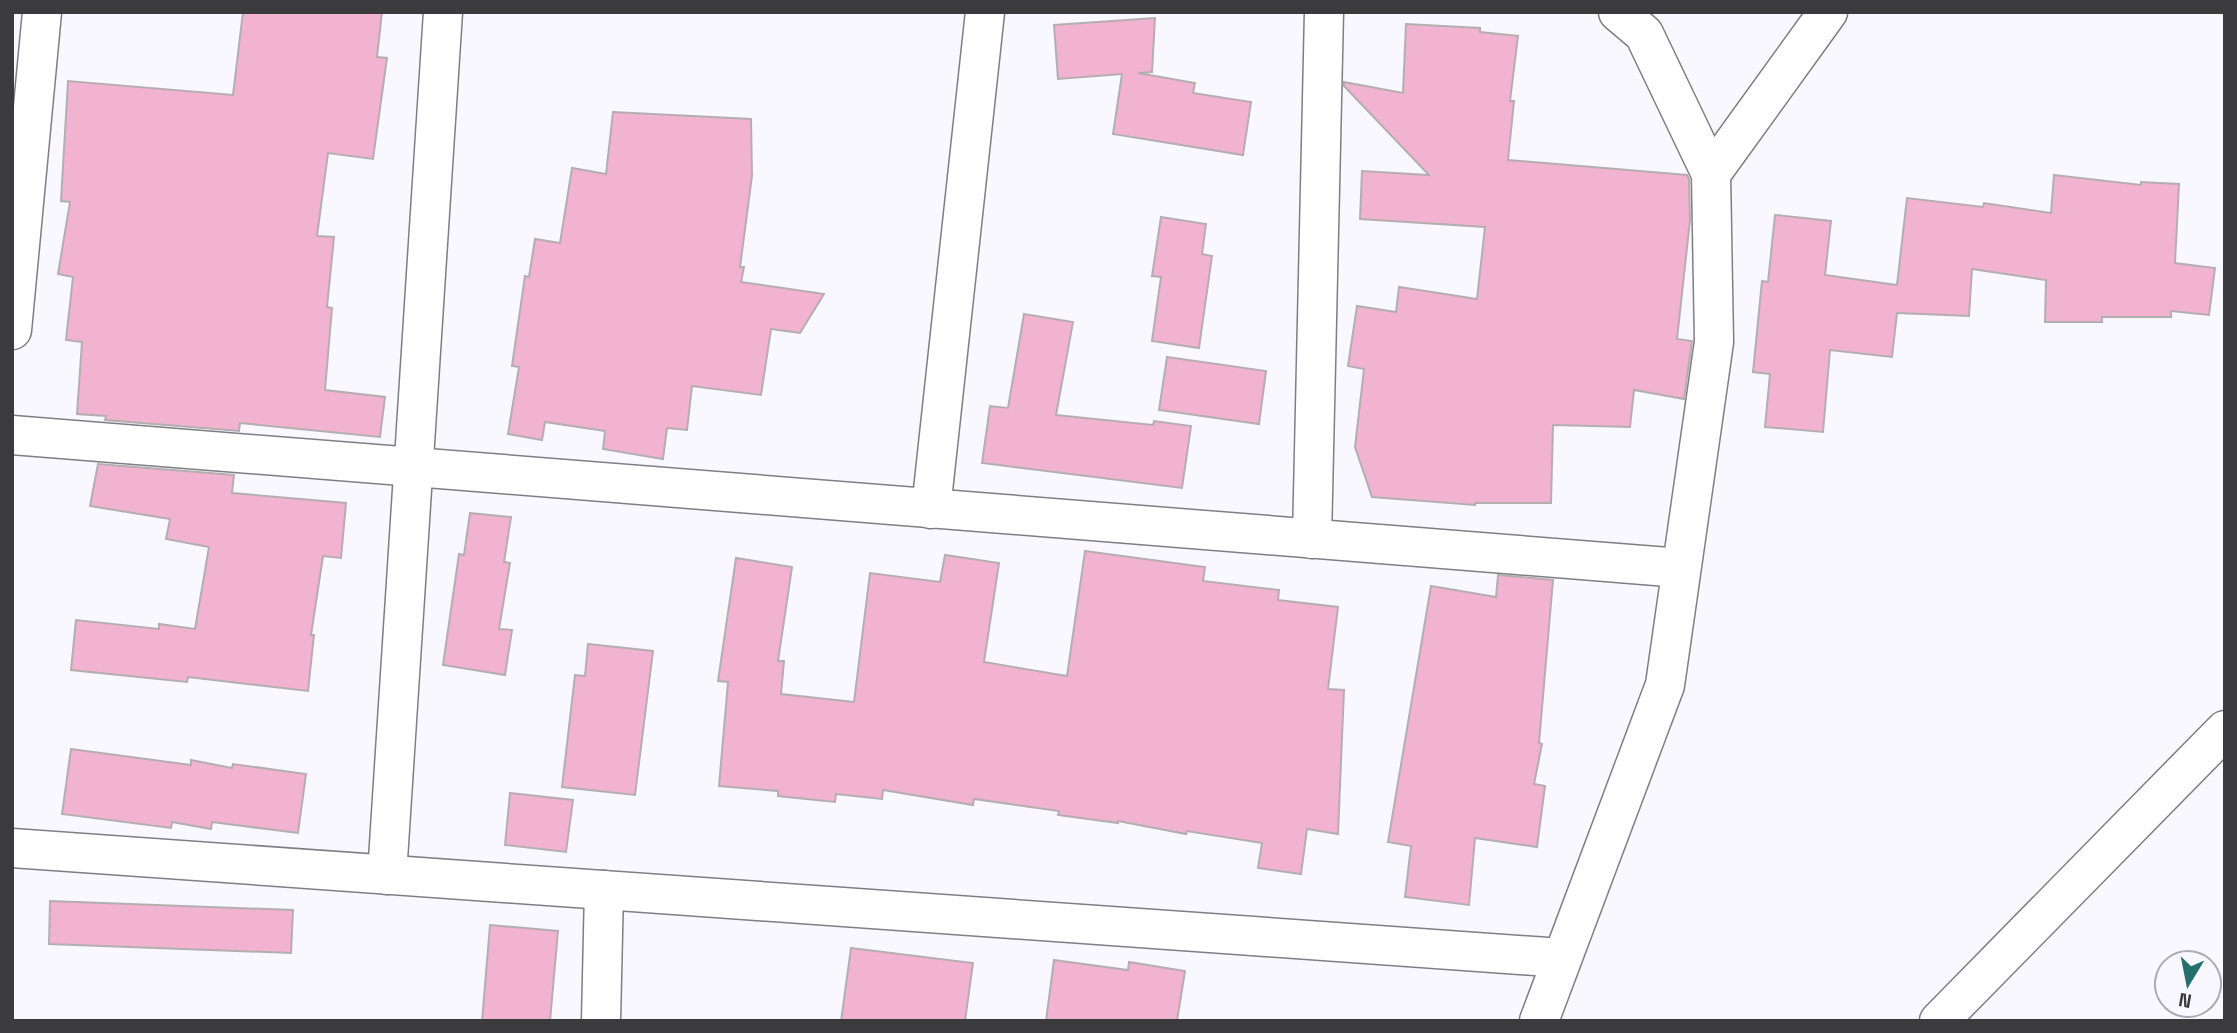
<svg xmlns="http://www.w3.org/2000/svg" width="2237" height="1033" viewBox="0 0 2237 1033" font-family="'Space Grotesk',sans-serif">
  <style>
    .building { fill: #f1b3cf; stroke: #b5aeb1; stroke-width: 2 }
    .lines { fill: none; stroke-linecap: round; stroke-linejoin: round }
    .street-casing { stroke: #7e7e84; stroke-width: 41 }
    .street { stroke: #fff; stroke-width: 38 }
  </style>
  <rect width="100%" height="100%" fill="#f9f8fe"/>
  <g class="building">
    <path d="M243,12H382L377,57L387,58L373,159L328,153L317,236L334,237L327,307L332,308L325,390L385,397L380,437L240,423L239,431L105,420L106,416L77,414L82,342L66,340L73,277L58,274L70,202L61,201L68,81L233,95Z"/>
    <path d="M1155,18L1152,72L1138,73L1195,83L1193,93L1251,102L1243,155L1113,134L1122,74L1058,79L1054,25Z"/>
    <path d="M1406,24L1480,28V32L1518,36L1510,101H1514L1508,160L1687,175L1689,179L1690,220L1677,339L1692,341L1684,399L1634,390L1630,427L1553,425L1551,503H1475V505L1372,497L1355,447L1364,369L1348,366L1357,306L1396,312L1399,287L1477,299L1485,227L1360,219L1362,171L1429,175L1344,86V82L1403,93Z"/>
    <path d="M613,112L751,119L752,176L740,267H744L741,282L824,294L800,333L771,329L761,395L692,386L687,430L667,428L663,459L603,449L605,431L545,422L542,440L508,434L519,367L512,366L525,276L529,277L535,239L560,243L572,168L606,174Z"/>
    <path d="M2054,175L2141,185V182L2179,184L2175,263L2215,268L2209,315L2171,311V317H2102V322H2045L2046,280L1972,269L1969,316L1897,313L1892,357L1830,350L1823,432L1765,427L1770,374L1753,372L1762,281L1768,282L1775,215L1831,221L1825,275L1897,285L1907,198L1983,207L1984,203L2051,213Z"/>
    <path d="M1161,217L1206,224L1202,254L1212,256L1199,348L1152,341L1161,277L1152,276Z"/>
    <path d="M1024,314L1073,322L1056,415L1153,425L1154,421L1191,426L1182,488L982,463L990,406L1008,408Z"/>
    <path d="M1167,357L1266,371L1259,424L1159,410Z"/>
    <path d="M98,464L234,475L232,493L346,503L341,558L323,556L311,635H314L308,691L188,677L187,682L71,670L76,620L159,629V624L195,629L209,547L166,539L170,519L90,506Z"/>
    <path d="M470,513L511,517L504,562L510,563L499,629L512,630L505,675L443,665L459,554L464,555Z"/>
    <path d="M1085,551L1205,567L1203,581L1279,590L1278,600L1338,607L1328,689L1344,690L1338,834L1307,829L1301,874L1258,868L1262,843L1187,831L1186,834L1118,821V823L1058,815L1059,811L974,799L973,805L883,790L882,799L836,794L835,802L778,796V791L719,786L728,682L718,681L736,558L792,567L778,661H784L781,694L854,702L870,573L940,582L945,555L999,563L984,662L1067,676Z"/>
    <path d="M1498,575L1553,580L1539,743L1542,744L1534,784L1545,786L1537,847L1475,838L1469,905L1405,897L1411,846L1388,842L1431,586L1496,597Z"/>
    <path d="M588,644L653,651L635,795L562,787L575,675L585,676Z"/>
    <path d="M71,749L191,765V760L232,768L233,764L306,774L298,833L212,822L211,829L172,822L171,828L62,814Z"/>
    <path d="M510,793L573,800L566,852L505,845Z"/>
    <path d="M50,901L293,910L291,953L49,944Z"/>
    <path d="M490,925L558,931L550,1021H482Z"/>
    <path d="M851,948L973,963L965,1021H841Z"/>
    <path d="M1054,960L1128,970L1129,962L1185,971L1177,1021H1046Z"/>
  </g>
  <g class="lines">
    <defs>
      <g id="street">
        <path d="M1711,174L1828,12"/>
        <path d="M12,330L42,12"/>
        <path d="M12,435L1681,568"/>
        <path d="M931,509L985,12"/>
        <path d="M1312,539L1324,12"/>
        <path d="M12,848L1562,958"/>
        <path d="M387,875L443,12"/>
        <path d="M601,1021L604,890"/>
        <path d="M1539,1021L1665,685L1714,342L1711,174L1644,34L1618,12"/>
        <path d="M1939,1021L2225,730"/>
      </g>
    </defs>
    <use href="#street" class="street-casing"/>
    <use href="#street" class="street"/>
  </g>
  <rect width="2237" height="1033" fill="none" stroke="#3b3b3e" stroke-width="28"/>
  <g transform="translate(2188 984) rotate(190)"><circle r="33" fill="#f9f8fe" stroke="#adacb1" stroke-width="2"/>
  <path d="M0-5L12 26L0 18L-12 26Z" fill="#256f6d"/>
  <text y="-10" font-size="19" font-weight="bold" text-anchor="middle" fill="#3b3b3e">N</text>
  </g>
</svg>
